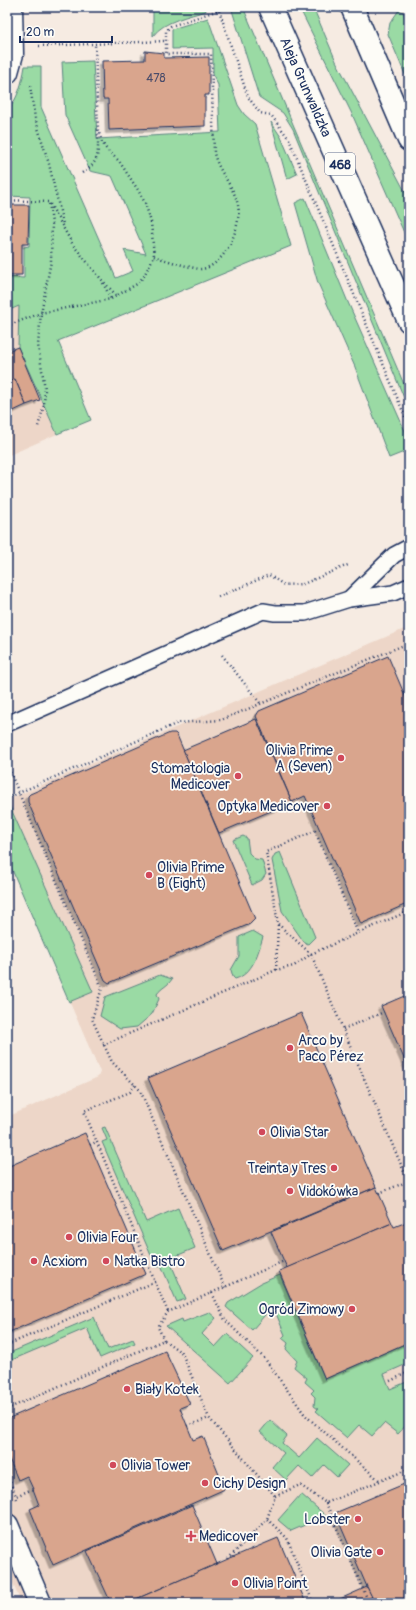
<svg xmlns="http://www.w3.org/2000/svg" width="416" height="1610" viewBox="0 0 416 1610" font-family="Pangolin,sans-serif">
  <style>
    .built { fill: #edd6c8 }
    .green { fill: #9adaa4; stroke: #5a8481 }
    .building { fill: #d9a58d; stroke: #1b2f5e; filter: url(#shadow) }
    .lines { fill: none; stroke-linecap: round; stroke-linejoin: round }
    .service-casing { stroke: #1b2f5e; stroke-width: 18 }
    .minor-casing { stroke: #1b2f5e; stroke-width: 25 }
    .primary-casing { stroke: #1b2f5e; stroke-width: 25 }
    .path { stroke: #1b2f5e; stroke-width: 2.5; stroke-dasharray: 1 3; stroke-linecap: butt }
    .service { stroke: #fdfcf7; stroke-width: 15 }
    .minor { stroke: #fdfcf7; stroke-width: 22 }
    .primary { stroke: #fdfcf7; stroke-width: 22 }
    .poi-dot { fill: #d1495b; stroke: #fdfcf7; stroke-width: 1.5 }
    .labels { text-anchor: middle; stroke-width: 3.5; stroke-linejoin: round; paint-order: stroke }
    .number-label { font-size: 12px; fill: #4a4c6a }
    .shield { fill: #fdfcf7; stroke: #5f6c8c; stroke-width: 1 }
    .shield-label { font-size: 13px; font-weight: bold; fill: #1b2f5e }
    .street-label { font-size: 14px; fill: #1b2f5e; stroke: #fdfcf7 }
    .poi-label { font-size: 14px; fill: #1b2f5e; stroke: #fdfcf7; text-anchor: start }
  </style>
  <defs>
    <filter id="shadow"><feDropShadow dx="-3.5" dy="3.5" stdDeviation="0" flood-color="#0004"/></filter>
  </defs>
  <rect width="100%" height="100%" fill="#f6ebe2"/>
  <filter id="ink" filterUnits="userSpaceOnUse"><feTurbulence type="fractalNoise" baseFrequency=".025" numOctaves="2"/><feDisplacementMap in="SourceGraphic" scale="8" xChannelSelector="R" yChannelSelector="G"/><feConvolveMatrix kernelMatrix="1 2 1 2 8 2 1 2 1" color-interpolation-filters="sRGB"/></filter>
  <g filter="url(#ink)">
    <g class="built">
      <path d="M19,306L41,399L57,434L7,456V311Z"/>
      <path d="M409,627V1603H21L7,1569V1117L98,1077L100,1072L7,858V800Z"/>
    </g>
    <g class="green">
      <path d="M153,7H205L206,11C190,16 163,21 153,36Z"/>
      <path d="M231,7H243L409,396V410L293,129L283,113L259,97Z"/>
      <path d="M299,7H313L336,61L409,199V244L352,114Z"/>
      <path d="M399,10L403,12L409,26V84L388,34L390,23Z"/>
      <path d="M208,18L238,105L244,114L255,124L291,246L58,341L91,420L57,434L18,347L19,306L7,311V277L24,278V247L29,246L30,197L7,196V112C18,98 22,84 25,66H41V107L116,278L133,271L124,250L146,254L112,176L90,171L65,115L62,62L93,61L97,139L220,132L218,85L213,75V48L172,49V29Z"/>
      <path d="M271,122L281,137L297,174L287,179Z"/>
      <path d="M305,198L347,300L409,440V450L389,458L355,367L318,283L295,203Z"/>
      <path d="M7,800L93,992L69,1002L7,858Z"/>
      <path d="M243,836L247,838L249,853L255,859L262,860L266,874L262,880L252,885L233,840Z"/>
      <path d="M280,852L315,937L308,944L304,942L282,911L272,860L275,854Z"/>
      <path d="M253,931L263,937C258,953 253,974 235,979L233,977L231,970L239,956V937Z"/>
      <path d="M160,975L172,979C168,986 162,987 157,994L159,999L152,1014L137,1027L120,1029L100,1016L105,997Z"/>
      <path d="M105,1127L146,1222L178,1208L195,1248L169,1259L186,1299L177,1302L161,1265L156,1267L102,1142L107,1140L102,1128Z"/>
      <path d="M280,1275L325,1379L409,1342V1363L384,1374L390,1389L409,1381V1422L398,1434L384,1423L372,1436L359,1425L347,1438L316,1411L318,1409L314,1406L315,1397L311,1393L314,1390L305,1382L307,1378L294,1367L297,1361L286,1349L288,1343L282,1338L285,1335L275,1311L271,1308L252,1330L226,1307L228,1303L261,1283Z"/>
      <path d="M209,1312L216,1318L202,1334L215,1347L227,1334L253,1358L230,1383L166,1326L182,1319L183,1322Z"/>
      <path d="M94,1317L108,1349L133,1339L135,1343L100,1358L87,1328L7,1362V1354Z"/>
      <path d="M270,1420L287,1436L282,1443L299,1458L317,1438L348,1465L337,1477L324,1465L312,1478L299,1466L286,1480L272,1467L284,1453L260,1432Z"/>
      <path d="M301,1494L326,1516L291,1531L278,1520Z"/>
    </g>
    <g class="building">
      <path d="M145,51L164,53V58L209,57V95H205V126L109,130L108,99H103L102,61L145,60Z"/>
      <path d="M7,205H29L28,244H22V275H7Z"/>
      <path d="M18,347L40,400L26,405L15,379L7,382V351Z"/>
      <path d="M15,379L26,405L7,414V382Z"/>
      <path d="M388,656L409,705V903L361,924L305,796L292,802L256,716L259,711Z"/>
      <path d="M256,719L292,802L219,833L183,750Z"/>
      <path d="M170,733H175L177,735L255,919L250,924L109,983L105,980L28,802V796L30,794Z"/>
      <path d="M409,994V1070L381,1006Z"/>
      <path d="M301,1013L376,1187L223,1251L148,1078Z"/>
      <path d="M85,1133L146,1274L7,1333V1167Z"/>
      <path d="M376,1187L392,1223L287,1268L271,1232Z"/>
      <path d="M409,1221V1342L325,1379L279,1271L392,1223L394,1227Z"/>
      <path d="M165,1351L190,1404L180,1408L193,1440L203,1436L225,1489L53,1565L30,1509L39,1505L33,1489L27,1476L18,1480L7,1454V1419Z"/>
      <path d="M409,1482V1603H374L335,1513Z"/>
      <path d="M192,1505L217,1564L127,1603H111L87,1551Z"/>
      <path d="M278,1538L306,1603H127L228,1559Z"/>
      <path d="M367,1587L372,1597L359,1603H331Z"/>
    </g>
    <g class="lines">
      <defs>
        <g id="service">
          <path d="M349,599L394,555L409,547"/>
          <path d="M7,724L263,611L275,613H305L349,599L393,593L409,586"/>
        </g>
        <g id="minor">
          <path d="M7,72L12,54L11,7"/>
          <path d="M7,1525L40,1603"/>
        </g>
        <g id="primary">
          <path d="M270,7L409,321"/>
          <path d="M352,7L409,140"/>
        </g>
      </defs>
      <use href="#service" class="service-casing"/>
      <use href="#minor" class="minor-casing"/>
      <use href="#primary" class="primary-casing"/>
      <g class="path">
        <path d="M218,7L248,97L260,113L271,115L289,139L409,426"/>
        <path d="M406,7L409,15"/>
        <path d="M39,46L166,41"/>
        <path d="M30,86L35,118L49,164L63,224"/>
        <path d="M82,173C100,162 98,154 98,134"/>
        <path d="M7,200L49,202L52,223L51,261L41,313L38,345L45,389L44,405L38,427"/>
        <path d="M50,204L73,245L102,280L117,296"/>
        <path d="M154,256C158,258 198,270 201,269C225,267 242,226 238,205C234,186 218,172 214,153L211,54H166V31L171,26L219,10"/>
        <path d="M103,283L111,299"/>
        <path d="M7,326L41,313L111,299L137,284L144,276L154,256L151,222L145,203L138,190L119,161L107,150L102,142L98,130L95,44"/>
        <path d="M218,597L269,575L284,585L303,584L348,565"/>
        <path d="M222,655L260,703"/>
        <path d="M7,765L102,988L92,1019L112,1062L140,1090L225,1288"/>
        <path d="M7,798L178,723L221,720L409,643"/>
        <path d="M278,924L311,954L408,1181"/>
        <path d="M276,970L278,924L266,852L315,831L358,933L409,911"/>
        <path d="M343,1029L384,1012"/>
        <path d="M103,1045L276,970L294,966L311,954L358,933"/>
        <path d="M135,1085L130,1092L84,1111L155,1282"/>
        <path d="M90,1145L96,1142"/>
        <path d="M379,1193L409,1181"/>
        <path d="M212,1293L225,1320L265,1359L305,1415L380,1481"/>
        <path d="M164,1340L158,1327L168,1312L284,1261"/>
        <path d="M7,1345L155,1282L168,1312"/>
        <path d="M390,1381L409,1372"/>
        <path d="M7,1409L164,1340L182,1353L209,1418"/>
        <path d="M187,1426L209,1418L275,1496L267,1519"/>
        <path d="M7,1475L16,1496"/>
        <path d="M275,1496L300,1485L326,1503L409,1469"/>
        <path d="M17,1499L16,1496L33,1489"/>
        <path d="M326,1503L369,1603"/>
        <path d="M228,1559L267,1519L287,1538L313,1603"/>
      </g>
      <use href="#service" class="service"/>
      <use href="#minor" class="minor"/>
      <use href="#primary" class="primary"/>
    </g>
  </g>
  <g class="poi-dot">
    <circle cx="341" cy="758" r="4"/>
    <circle cx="238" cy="776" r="4"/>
    <circle cx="327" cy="806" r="4"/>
    <circle cx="149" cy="875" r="4"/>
    <circle cx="290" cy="1048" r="4"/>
    <circle cx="262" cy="1132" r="4"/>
    <circle cx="334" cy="1168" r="4"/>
    <circle cx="290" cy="1191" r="4"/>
    <circle cx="69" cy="1237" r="4"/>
    <circle cx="34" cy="1261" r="4"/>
    <circle cx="106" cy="1261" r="4"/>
    <circle cx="352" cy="1309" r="4"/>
    <circle cx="127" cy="1389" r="4"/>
    <circle cx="113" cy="1465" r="4"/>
    <circle cx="205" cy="1483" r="4"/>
    <circle cx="358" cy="1519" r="4"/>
    <path d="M189 1530h4v4h4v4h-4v4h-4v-4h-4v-4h4z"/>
    <circle cx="380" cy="1552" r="4"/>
    <circle cx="235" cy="1583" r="4"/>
  </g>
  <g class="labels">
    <g class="number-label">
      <text x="156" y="82">478</text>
    </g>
    <rect class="shield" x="325" y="153" width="30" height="22" rx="3"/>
    <g class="shield-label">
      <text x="340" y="169">468</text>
    </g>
    <g class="street-label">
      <text transform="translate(306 87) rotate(66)" y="5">Aleja Grunwaldzka</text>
    </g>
    <g class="poi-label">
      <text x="333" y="755" text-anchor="end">Olivia Prime<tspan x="333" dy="16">A (Seven)</tspan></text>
      <text x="230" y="773" text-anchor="end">Stomatologia<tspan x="230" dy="16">Medicover</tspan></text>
      <text x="319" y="811" text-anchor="end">Optyka Medicover</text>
      <text x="157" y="872">Olivia Prime<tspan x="157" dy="16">B (Eight)</tspan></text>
      <text x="298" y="1045">Arco by<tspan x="298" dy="16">Paco Pérez</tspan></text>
      <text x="270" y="1137">Olivia Star</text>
      <text x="326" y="1173" text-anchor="end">Treinta y Tres</text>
      <text x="298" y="1196">Vidokówka</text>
      <text x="77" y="1242">Olivia Four</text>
      <text x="42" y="1266">Acxiom</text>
      <text x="114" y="1266">Natka Bistro</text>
      <text x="344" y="1314" text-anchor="end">Ogród Zimowy</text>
      <text x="135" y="1394">Biały Kotek</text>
      <text x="121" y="1470">Olivia Tower</text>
      <text x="213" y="1488">Cichy Design</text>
      <text x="350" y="1524" text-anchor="end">Lobster</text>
      <text x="199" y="1541">Medicover</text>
      <text x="372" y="1557" text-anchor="end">Olivia Gate</text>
      <text x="243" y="1588">Olivia Point</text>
    </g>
  </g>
  <rect width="416" height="1610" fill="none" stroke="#fdfcf7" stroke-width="24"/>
  <rect x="12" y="12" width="392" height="1586" fill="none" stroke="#1b2f5e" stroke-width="1.5" filter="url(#ink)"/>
  <path d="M20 36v6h92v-6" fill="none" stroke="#1b2f5e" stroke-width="2"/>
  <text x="26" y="36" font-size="12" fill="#1b2f5e" stroke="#fdfcf7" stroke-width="3" paint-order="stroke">20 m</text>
</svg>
